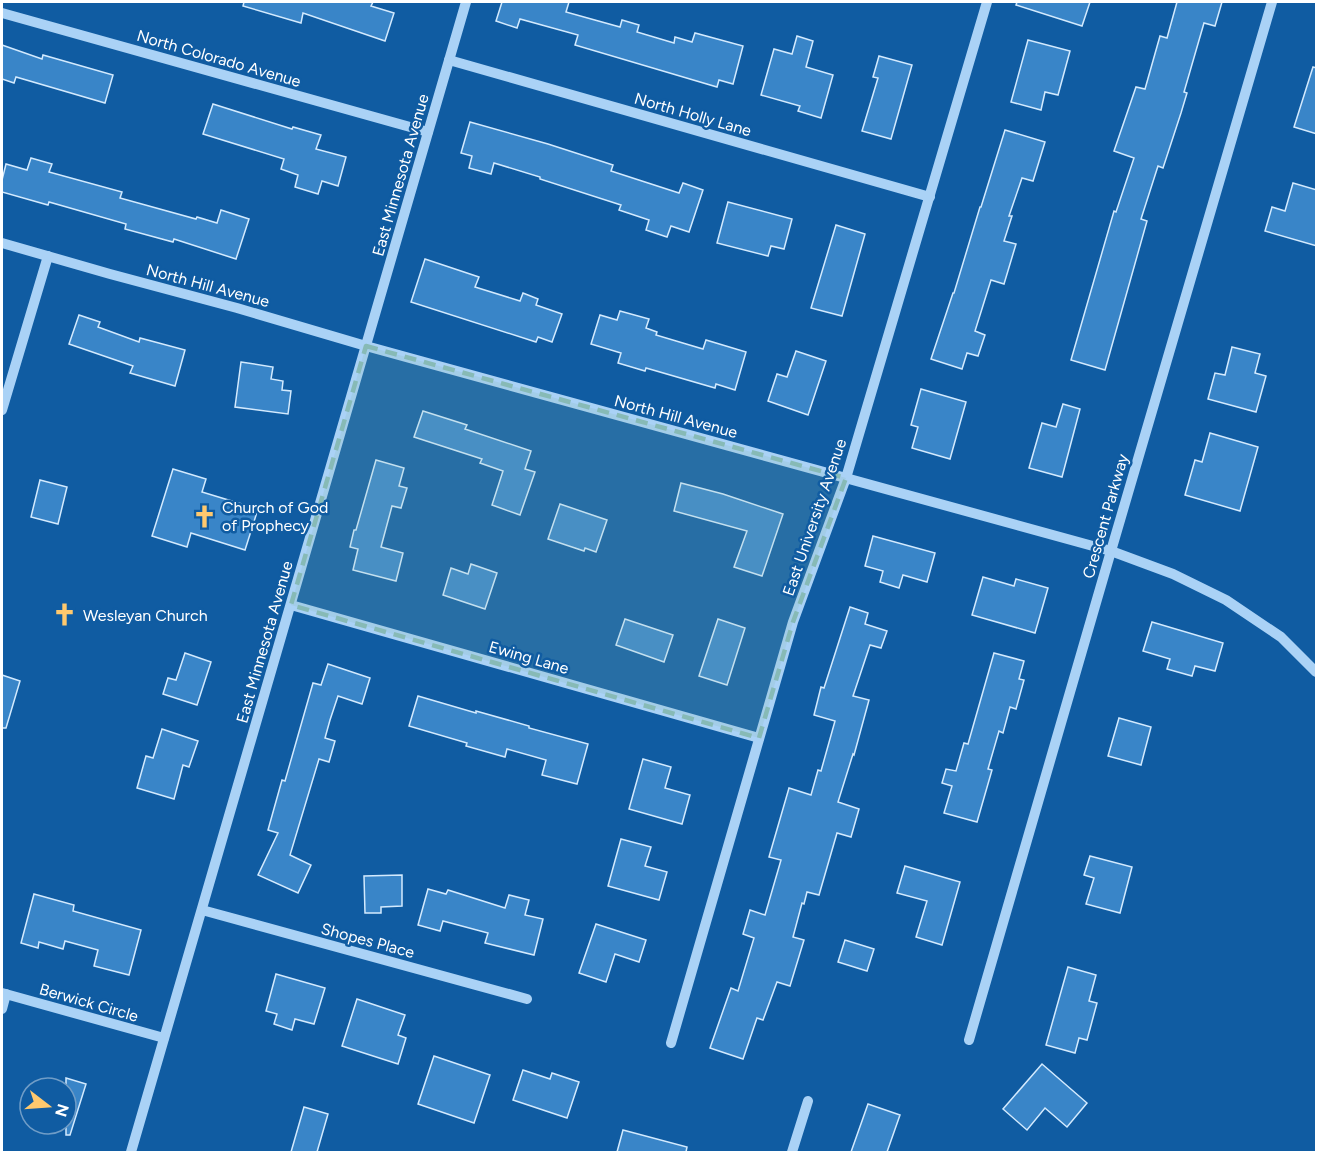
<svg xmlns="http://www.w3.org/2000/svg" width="1318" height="1154" viewBox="0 0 1318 1154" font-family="Figtree,sans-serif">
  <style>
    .building { fill: #3985c8; stroke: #d3eafe; stroke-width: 1.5 }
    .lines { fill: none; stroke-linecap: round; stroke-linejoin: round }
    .minor { stroke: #aad2f6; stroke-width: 10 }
    .marked { fill: #87bab6; fill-opacity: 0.2; stroke: #87bab6; stroke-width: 4.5; stroke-dasharray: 12 8; stroke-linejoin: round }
    .labels { text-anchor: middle; stroke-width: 5; stroke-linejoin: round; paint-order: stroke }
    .street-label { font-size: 16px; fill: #fff; stroke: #105ca2 }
    .poi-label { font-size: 16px; fill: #fff; stroke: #105ca2; text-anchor: start }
  </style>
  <rect width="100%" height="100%" fill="#105ca2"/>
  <g class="building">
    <path d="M244,2H373L371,6L394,13L385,41L303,13L301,23L243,6Z"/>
    <path d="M502,2H569L566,12L620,27L622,20L639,25L637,32L674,43L675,37L692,42L695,33L743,46L733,84L719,80L717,87L575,45L578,35L520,19L517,28L496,21Z"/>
    <path d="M1017,2H1090L1082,26L1016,5Z"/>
    <path d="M1177,2H1222L1215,26L1204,23L1184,92L1187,93L1181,113L1163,168L1158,166L1141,219L1147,221L1105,370L1071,360L1114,211L1116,212L1134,158L1114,151L1136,87L1145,89L1160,36L1167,38Z"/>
    <path d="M797,36L813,41L806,67L833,75L821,118L798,111L800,106L761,95L774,49L792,54Z"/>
    <path d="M1028,40L1070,51L1058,95L1045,92L1041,110L1011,102Z"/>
    <path d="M2,45L42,59L43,55L113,75L105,103L16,77L14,83L2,79Z"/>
    <path d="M879,56L912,65L891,139L862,131L878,78L873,77Z"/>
    <path d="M1313,67L1317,68V134L1294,127Z"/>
    <path d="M213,104L292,129L293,127L321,135L316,149L346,157L338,186L322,181L318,194L295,187L298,175L281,169L284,159L203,134Z"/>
    <path d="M470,122L548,144L613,165L611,171L679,193L683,183L703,190L689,232L671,226L667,237L646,230L649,220L619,210L621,205L540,179V177L494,163L491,174L469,168L472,156L461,153Z"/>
    <path d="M1005,130L1045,142L1033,181L1022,178L1009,216H1012L1004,241L1016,244L1004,284L991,280L975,331L985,335L978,356L967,353L962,369L931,359L953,293H954L980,207H981Z"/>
    <path d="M31,158L52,164L49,172L122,192L120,198L196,219L197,217L217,223L221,210L249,219L236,259L174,239L173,242L125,229L126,224L49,202L48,205L2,192V180L6,164L27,170Z"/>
    <path d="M1293,183L1317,190V246L1265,231L1272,207L1285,211Z"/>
    <path d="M728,202L792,219L784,249L771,246L768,256L717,243Z"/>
    <path d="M836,225L865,234L842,316L811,308Z"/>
    <path d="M425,259L479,277L475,287L520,301L523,293L538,299L536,305L562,314L552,342L538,337L536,342L411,302Z"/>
    <path d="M620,311L649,319L646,328L657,332L656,335L703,349L706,340L746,352L735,390L716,384L715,388L646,368L645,371L618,363L621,353L591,344L600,315L617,320Z"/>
    <path d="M79,315L100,322L98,327L139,342L140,338L185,350L175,386L130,373L133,366L69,344Z"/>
    <path d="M1232,347L1260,354L1255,373L1266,376L1256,412L1208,399L1215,373L1225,375Z"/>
    <path d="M796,351L826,361L808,415L768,401L777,374L787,377Z"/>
    <path d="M241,362L273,367L271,379L283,381L282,390L291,391L288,414L235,407Z"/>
    <path d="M921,389L966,402L950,459L912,448L918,427L911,425Z"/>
    <path d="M1063,404L1080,409L1062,477L1029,468L1042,423L1056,427Z"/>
    <path d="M423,411L467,425L465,429L531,451L525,469L535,472L520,515L492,505L503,471L480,463L482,459L414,437Z"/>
    <path d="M1210,433L1258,447L1240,511L1185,495L1195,460L1202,462Z"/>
    <path d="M376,460L404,468L399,486L407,488L401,508L392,506L381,547L403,553L396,581L353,570L358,549L350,547L354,530H356Z"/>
    <path d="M173,469L206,479L202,492L258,509L245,550L191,533L187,547L152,536Z"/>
    <path d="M40,480L67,487L58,524L31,517Z"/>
    <path d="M681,483L723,494L783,514L762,576L734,567L747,531L674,511Z"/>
    <path d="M560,504L607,520L596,552L585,548L584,551L548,539Z"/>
    <path d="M873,536L935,553L927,582L903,575L899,588L880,582L883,571L865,566Z"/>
    <path d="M471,564L497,573L485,609L443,595L451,568L468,574Z"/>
    <path d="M983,577L1014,586L1016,579L1048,588L1035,633L972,615Z"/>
    <path d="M850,607L868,613L865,624L887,631L881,648L870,645L853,696L869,700L854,755L853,754L838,802L859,809L851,837L837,833L819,895L807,892L804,904L802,903L793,937L804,940L790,986L777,982L763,1020L757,1018L743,1059L710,1048L731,988L738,991L754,938L743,934L750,910L765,915L781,860L769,857L789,788L811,795L818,770L821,771L835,721L814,715L821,687L824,688Z"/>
    <path d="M625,619L673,635L664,662L616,645Z"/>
    <path d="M718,619L745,628L727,685L699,676Z"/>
    <path d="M1152,622L1223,643L1215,671L1195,666L1192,676L1167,669L1170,659L1143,651Z"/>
    <path d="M185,653L211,662L197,705L163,694L168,678L176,680Z"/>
    <path d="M994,653L1024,661L1019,679L1024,680L1016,709L1010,707L1003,733L999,731L988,769L992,770L977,822L944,813L952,786L942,783L946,769L956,771L964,743L968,744Z"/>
    <path d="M328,664L370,678L362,704L338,696L330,720L325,738L335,741L329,762L319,759L290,855L311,865L298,893L258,875L278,833L268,830L282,780L285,781L313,683L321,685Z"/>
    <path d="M2,675L20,681L6,728H2Z"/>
    <path d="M418,696L476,713V711L529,726V728L588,744L577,784L542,775L546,760L507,749L505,757L466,746L467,743L409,726Z"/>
    <path d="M1119,718L1151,727L1141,765L1108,756Z"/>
    <path d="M162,729L198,741L189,767L183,765L174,799L137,788L146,756L153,758Z"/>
    <path d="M643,759L671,767L665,788L690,795L682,824L629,809Z"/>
    <path d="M621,839L651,847L645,866L667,872L659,900L608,886Z"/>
    <path d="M1090,856L1132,867L1120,913L1086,904L1094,878L1084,875Z"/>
    <path d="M905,866L960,882L942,945L916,937L927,901L897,893Z"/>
    <path d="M402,875V906L381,907V913H365L364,876Z"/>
    <path d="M428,889L446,894L448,890L505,908L509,895L529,900L525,915L543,919L534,955L485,943L488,933L443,921L440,931L418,925Z"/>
    <path d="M34,894L74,905L73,911L141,930L129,975L94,966L98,950L65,941L63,949L39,942L38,948L21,943Z"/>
    <path d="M596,924L646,940L639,962L615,954L606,982L579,973Z"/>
    <path d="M845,940L874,949L867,971L838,962Z"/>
    <path d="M1068,967L1096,975L1089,1001L1097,1003L1087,1040L1079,1038L1075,1053L1046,1045Z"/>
    <path d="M276,974L325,988L314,1024L295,1019L292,1030L274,1024L277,1014L266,1011Z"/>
    <path d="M357,999L405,1015L398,1035L406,1038L398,1064L342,1046Z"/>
    <path d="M434,1056L490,1075L474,1123L418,1104Z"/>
    <path d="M1042,1064L1087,1103L1067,1127L1045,1108L1027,1130L1003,1109Z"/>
    <path d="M523,1070L550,1079L552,1073L579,1082L567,1118L513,1100Z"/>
    <path d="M66,1078L86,1084L70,1135H66Z"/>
    <path d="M868,1104L900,1115L887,1152H851Z"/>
    <path d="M304,1107L328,1114L317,1152H291Z"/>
    <path d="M623,1130L687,1147L686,1152H617Z"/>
  </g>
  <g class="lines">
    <g class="minor">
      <path d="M2,13L428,132"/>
      <path d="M449,60L930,197"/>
      <path d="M2,243L110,274L237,308L366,346L1111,551L1173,574L1226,600L1281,637L1316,672"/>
      <path d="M2,410L48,256"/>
      <path d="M291,605L759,738"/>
      <path d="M202,910L527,999"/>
      <path d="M2,993L164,1038"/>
      <path d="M2,1009L6,994"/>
      <path d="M969,1040L1111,551L1272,2"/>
      <path d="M671,1043L793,622L846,478L987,2"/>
      <path d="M131,1152L466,2"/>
      <path d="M792,1152L808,1101"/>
    </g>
  </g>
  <path class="marked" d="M366,346L846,478L793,622L759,738L291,605Z"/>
  <defs>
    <symbol id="church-bare" viewBox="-9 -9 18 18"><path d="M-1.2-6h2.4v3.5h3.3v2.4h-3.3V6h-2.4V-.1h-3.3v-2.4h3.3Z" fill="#ffc96e" stroke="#105ca2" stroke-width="2.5" paint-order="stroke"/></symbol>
  </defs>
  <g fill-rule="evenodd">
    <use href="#church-bare" x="188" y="500" width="33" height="33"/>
    <use href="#church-bare" x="48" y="598" width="33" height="33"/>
  </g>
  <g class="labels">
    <g class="street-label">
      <text transform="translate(219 58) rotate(16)" y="6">North Colorado Avenue</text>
      <text transform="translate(693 114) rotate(16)" y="6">North Holly Lane</text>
      <text transform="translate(400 175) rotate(-74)" y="6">East Minnesota Avenue</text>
      <text transform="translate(208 285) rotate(15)" y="6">North Hill Avenue</text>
      <text transform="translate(676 416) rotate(15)" y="6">North Hill Avenue</text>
      <text transform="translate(1105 516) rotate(-74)" y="6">Crescent Parkway</text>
      <text transform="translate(814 517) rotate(-71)" y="6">East University Avenue</text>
      <text transform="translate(264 642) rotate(-74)" y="6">East Minnesota Avenue</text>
      <text transform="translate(529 657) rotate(16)" y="6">Ewing Lane</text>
      <text transform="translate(368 940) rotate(15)" y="6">Shopes Place</text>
      <text transform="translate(89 1002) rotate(16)" y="6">Berwick Circle</text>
    </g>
    <g class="poi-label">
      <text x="222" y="513">Church of God<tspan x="222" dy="18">of Prophecy</tspan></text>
      <text x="83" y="621">Wesleyan Church</text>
    </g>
  </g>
  <rect width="1318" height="1154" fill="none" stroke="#ffffff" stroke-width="6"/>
  <g transform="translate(48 1106) rotate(107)"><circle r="28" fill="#105ca2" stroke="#709dc7" stroke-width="1.5"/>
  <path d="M0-4.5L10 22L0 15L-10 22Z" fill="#ffc96e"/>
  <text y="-9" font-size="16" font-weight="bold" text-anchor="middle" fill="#ffffff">N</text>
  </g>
</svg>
